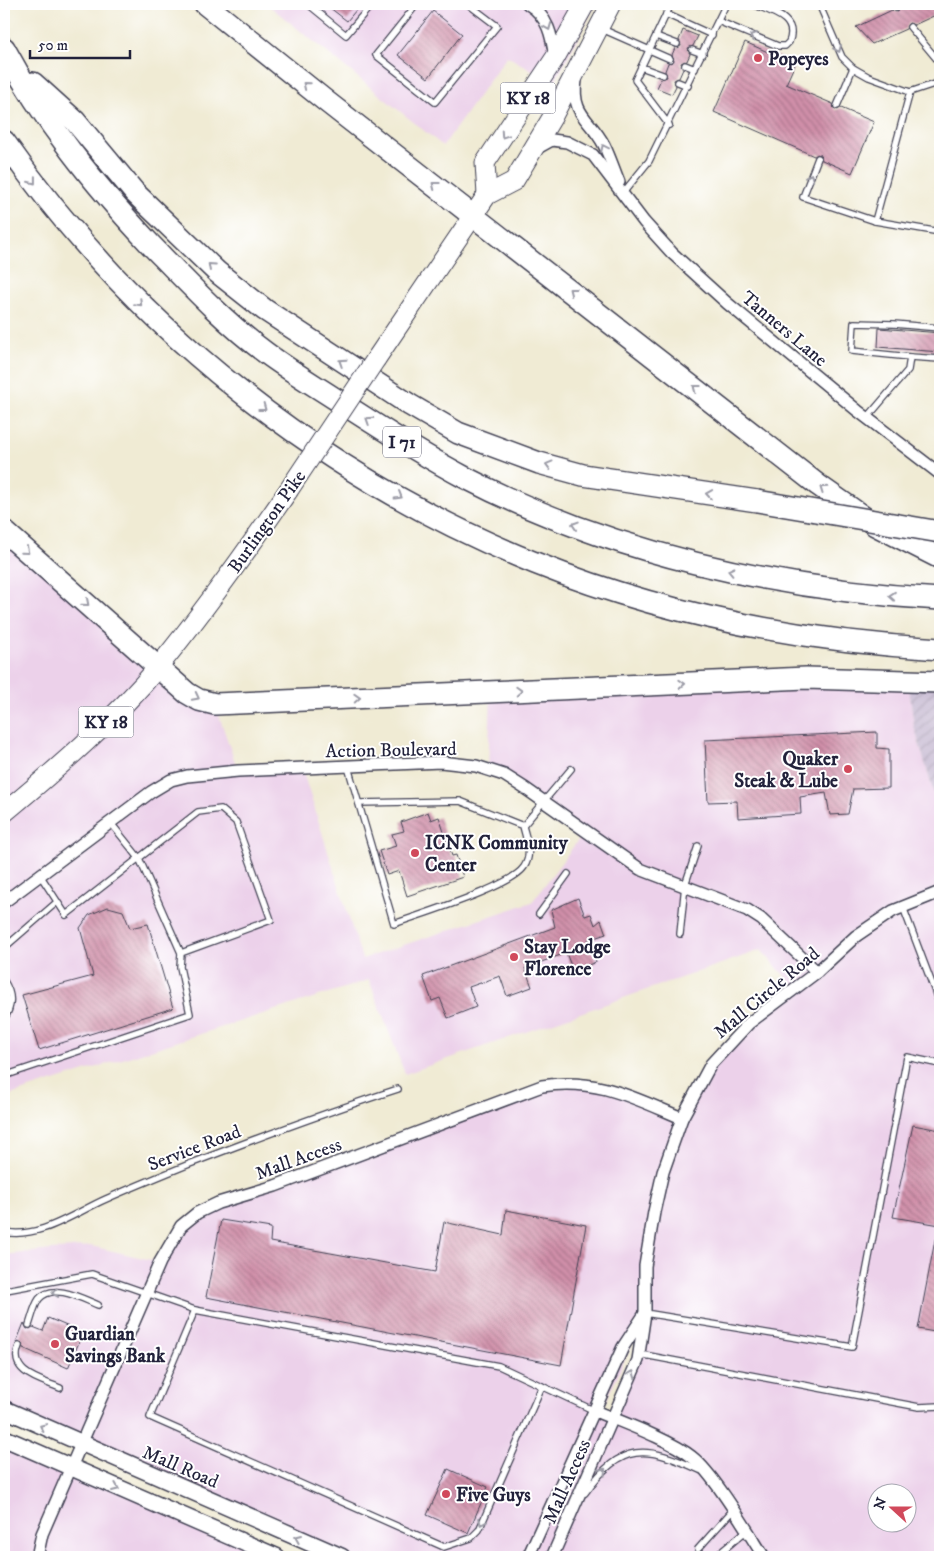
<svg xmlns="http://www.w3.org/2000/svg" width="944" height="1561" viewBox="0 0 944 1561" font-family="'IM FELL DW Pica',serif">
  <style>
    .built { fill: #ecd1ea; fill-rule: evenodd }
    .industrial { fill: url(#industrial-furrows) }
    .building { fill: url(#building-back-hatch) }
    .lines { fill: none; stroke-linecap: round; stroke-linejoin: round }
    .lane-casing { stroke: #414052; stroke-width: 8 }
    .street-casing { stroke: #414052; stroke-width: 14 }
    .secondary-casing { stroke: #414052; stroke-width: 19 }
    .primary-casing { stroke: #414052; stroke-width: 21 }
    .highway-casing { stroke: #414052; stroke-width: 24 }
    .lane { stroke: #fff; stroke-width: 5.5 }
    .street { stroke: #fff; stroke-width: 11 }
    .secondary { stroke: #fff; stroke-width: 16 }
    .primary { stroke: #fff; stroke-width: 19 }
    .highway { stroke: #fff; stroke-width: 21 }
    .primary-bridge-casing { stroke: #414052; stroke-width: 21; stroke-linecap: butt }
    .highway-bridge-casing { stroke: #414052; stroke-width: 24; stroke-linecap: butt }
    .primary-bridge { stroke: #fff; stroke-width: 19 }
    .highway-bridge { stroke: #fff; stroke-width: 21 }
    .oneway { stroke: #9c9ca7 }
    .poi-dot { fill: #d1495b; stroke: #fff; stroke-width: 2 }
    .labels { text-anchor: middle; stroke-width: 4; stroke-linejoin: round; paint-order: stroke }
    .shield { fill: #fff; stroke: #646476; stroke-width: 1 }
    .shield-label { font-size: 18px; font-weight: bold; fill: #22223b }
    .poi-label { font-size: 19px; font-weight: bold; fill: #22223b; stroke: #fff; text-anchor: start }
    .street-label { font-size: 19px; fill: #22223b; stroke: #fff }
  </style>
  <defs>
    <pattern id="industrial-furrows" width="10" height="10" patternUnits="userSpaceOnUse" patternTransform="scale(1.25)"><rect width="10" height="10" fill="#cbbfd5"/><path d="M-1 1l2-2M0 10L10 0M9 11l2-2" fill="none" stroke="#aea4b8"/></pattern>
    <pattern id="building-back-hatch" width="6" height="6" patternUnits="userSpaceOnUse" patternTransform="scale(1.25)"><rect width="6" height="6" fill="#d08fa9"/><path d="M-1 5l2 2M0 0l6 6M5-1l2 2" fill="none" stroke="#a8748b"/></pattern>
  </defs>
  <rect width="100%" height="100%" fill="#fff"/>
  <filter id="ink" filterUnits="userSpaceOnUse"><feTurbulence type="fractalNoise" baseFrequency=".02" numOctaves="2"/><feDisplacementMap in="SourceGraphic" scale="10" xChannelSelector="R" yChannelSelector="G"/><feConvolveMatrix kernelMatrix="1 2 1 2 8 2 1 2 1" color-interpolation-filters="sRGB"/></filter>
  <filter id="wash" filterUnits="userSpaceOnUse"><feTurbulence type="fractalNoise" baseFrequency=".0096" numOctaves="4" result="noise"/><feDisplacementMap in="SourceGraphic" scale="20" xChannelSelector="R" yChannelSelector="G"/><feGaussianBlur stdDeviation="1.12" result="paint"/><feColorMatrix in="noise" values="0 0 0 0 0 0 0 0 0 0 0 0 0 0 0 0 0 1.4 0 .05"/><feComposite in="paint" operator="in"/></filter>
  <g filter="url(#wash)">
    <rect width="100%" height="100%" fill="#f0ebd4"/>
    <g class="built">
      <path d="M267,4H596L554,83L507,56L443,146Z"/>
      <path d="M4,531L215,704L238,771L302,769L362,959L532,902L585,831L488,769L491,692L908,680L914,726L940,814V1557H342L4,1409V1255L91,1246L160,1262L189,1218L517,1095L588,1084L682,1118L711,1064L796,988L761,950L405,1074L369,980L4,1097ZM644,1316L638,1360L612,1418L601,1413ZM876,1494H906V1524H876Z"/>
      <path d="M4,1438L277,1557H4Z"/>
    </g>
    <path class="industrial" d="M908,680L940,682V814L914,726Z"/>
    <g id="blocks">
      <g class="building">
        <path d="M325,4H361L347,21Z"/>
        <path d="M905,4H940V13L914,25L909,23L906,29L872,44L856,27L892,10L898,12L900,6Z"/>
        <path d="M433,11L462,34L428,78L398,55Z"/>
        <path d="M683,30L698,36L693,46L688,48L690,54L687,61L681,63L683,69L679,78L674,80L676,86L672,94L657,88L661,79L667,77L665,71L668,63L674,61L672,55L675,48L681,46L679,40Z"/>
        <path d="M745,42L795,64L786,84L833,104L835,110L841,108L874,122L852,173L822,160L820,154L814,156L714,112Z"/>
        <path d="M879,328L940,333V352L878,347Z"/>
        <path d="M877,732V748L889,749V788L853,789L848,814L830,815L826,793L800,797L801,814L738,818L737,801L708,802L705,740Z"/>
        <path d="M428,812L431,820L439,817L452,856L456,855L463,877L407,896L399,871L387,875L379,851L396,846L392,834L404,831L401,822Z"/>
        <path d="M578,898L585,916L591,914L595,925L601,920L606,934L588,940L596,962L573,971L566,953L525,968L532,987L507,996L500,976L469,987L476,1007L448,1018L440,998L432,1001L423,976L555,927L551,910Z"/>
        <path d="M108,907L123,911L130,928L148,924L173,1008L39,1050L22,995L93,976L80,928L89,915Z"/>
        <path d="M913,1125L940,1130V1225L893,1217Z"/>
        <path d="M506,1210L586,1225L561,1365L206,1297L221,1220L271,1228L270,1242L435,1272L444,1222L503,1235Z"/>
        <path d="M935,1240L940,1241V1333L918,1329Z"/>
        <path d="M48,1318L83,1333L68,1368L23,1348L21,1342L16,1343L24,1323L27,1329L33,1327L43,1331Z"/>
        <path d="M448,1469L488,1487L468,1533L427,1515Z"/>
      </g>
    </g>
  </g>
  <g filter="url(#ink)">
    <use href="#blocks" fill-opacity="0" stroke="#414052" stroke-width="1"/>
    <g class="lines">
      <defs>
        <g id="lane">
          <path d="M308,4L346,35L372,4"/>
          <path d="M417,4L376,55L435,102L497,26L468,4"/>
          <path d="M819,4L842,57L853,68L869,77L910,92L940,82"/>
          <path d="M892,4L896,8"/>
          <path d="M666,14L712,35"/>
          <path d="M718,21L778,46H785L789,42C799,18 771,12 753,4"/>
          <path d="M910,27L940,63"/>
          <path d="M602,29L670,59"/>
          <path d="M656,36L677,44"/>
          <path d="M692,50L703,54"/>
          <path d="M685,65L695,69"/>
          <path d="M641,67L663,75"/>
          <path d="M678,82L688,86"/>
          <path d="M910,92L875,221L940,232"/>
          <path d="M837,106L853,68"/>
          <path d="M669,125L635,80L671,4"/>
          <path d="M818,158L803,197L875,221"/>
          <path d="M623,193L649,161L726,4"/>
          <path d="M910,357L940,359"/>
          <path d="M867,418L908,370L910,357L852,351L854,323L894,324L940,328"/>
          <path d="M348,767L394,924C421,914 511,887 524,867C533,854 526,839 523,826L571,769"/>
          <path d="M359,803L460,801L523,826"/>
          <path d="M110,822L139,858L181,953"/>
          <path d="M903,907L940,1005"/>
          <path d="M539,914L568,874"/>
          <path d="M680,934L685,885L698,846"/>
          <path d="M4,948L57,902"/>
          <path d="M4,981C12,994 13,1005 4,1019"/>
          <path d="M4,1076L190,1014L180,967L181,953L271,920L236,822L221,809L198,812L66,915L40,875"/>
          <path d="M4,1232C41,1239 74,1213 106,1199C133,1187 160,1176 187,1165C257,1138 327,1112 398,1089"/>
          <path d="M4,1295L6,1290L92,1274L195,1310L499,1366L595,1411"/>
          <path d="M195,1310L150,1417L444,1547L471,1538L479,1530L542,1386"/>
          <path d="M645,1313L852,1347L907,1057L940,1064"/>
          <path d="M29,1325C32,1317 34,1306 39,1299C53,1282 83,1299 98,1305"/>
          <path d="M19,1346C8,1373 41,1380 60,1388"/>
          <path d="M639,1354L919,1407L940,1406"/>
          <path d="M585,1493C622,1442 645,1445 700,1470"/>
          <path d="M698,1549L733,1510"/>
          <path d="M715,1557L746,1531"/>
        </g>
        <g id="street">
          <path d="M528,4C548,16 552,36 555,58"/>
          <path d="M576,80C571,116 590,118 604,145C610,157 614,170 619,182"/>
          <path d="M534,150L552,140L567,142L593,155L644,222L672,253L727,303L858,411L940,474"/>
          <path d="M4,902L151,792L171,780L187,776L238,771L441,762L476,766L504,775L526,789L640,869L747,910L761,919L817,972"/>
          <path d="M595,1411C621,1422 671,1440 692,1457C714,1474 748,1532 764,1557"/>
          <path d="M37,1557L42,1534L160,1262L181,1226L197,1213L218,1203L275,1186L542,1086C596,1077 634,1098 682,1118"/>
          <path d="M528,1557L623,1347L644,1315"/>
          <path d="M552,1557L638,1360L645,1313V1266L654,1212L663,1172L682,1118L711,1064L749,1023L817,972L856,936L893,911L940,892"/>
        </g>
        <g id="secondary">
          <path d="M4,1409L342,1557"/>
          <path d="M4,1438L277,1557"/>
        </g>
        <g id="primary">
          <path d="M487,195L485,163L555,58L585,4"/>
          <path d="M376,359L487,195L514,181L553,116L611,4"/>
          <path d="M4,813C58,768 113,721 159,666C205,610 247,551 288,491"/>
        </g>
        <g id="highway">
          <path d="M205,4L327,102L818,485L875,525L940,558"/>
          <path d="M4,48C43,121 94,184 150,244C186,281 224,322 266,353C289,370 314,385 337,400C379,427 420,454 464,477C610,553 777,590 940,599"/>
          <path d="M33,83L75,121L135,193L217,272L265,310L410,405L458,433L539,463L583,475L757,501"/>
          <path d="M4,141C135,329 322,477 535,563C664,615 802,641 940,649"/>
          <path d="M4,531L187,693L199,700L215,704L806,678L940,682"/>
        </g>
      </defs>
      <use href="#lane" class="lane-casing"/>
      <use href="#street" class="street-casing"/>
      <use href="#secondary" class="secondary-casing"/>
      <use href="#primary" class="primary-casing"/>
      <use href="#highway" class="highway-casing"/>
      <use href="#lane" class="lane"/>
      <use href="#street" class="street"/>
      <use href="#secondary" class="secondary"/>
      <use href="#primary" class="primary"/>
      <use href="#highway" class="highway"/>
      <defs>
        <path id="primary-bridge" d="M288,491L376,359"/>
        <path id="highway-bridge" d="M757,501L940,532"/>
      </defs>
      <use href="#primary-bridge" class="primary-bridge-casing"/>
      <use href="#highway-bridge" class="highway-bridge-casing"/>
      <use href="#primary-bridge" class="primary-bridge"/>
      <use href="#highway-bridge" class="highway-bridge"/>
    </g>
    <defs><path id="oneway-chevron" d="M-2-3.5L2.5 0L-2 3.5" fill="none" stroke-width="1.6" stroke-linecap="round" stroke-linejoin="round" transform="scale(1.25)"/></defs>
    <g class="oneway">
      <use href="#oneway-chevron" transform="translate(548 27) rotate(68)"/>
      <use href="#oneway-chevron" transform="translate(753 36) rotate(-157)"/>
      <use href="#oneway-chevron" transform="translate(838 49) rotate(67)"/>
      <use href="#oneway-chevron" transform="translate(306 85) rotate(-141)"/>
      <use href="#oneway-chevron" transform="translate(504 135) rotate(124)"/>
      <use href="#oneway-chevron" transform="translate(604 148) rotate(-116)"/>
      <use href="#oneway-chevron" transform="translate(810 177) rotate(-69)"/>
      <use href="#oneway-chevron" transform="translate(33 181) rotate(52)"/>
      <use href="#oneway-chevron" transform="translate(435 185) rotate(-142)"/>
      <use href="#oneway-chevron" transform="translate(211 266) rotate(-138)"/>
      <use href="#oneway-chevron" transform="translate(572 291) rotate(-142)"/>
      <use href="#oneway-chevron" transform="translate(139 303) rotate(45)"/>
      <use href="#oneway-chevron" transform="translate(342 362) rotate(-147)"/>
      <use href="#oneway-chevron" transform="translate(696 388) rotate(-142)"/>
      <use href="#oneway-chevron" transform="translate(263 408) rotate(37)"/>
      <use href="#oneway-chevron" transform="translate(369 420) rotate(-147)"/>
      <use href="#oneway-chevron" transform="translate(549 465) rotate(-165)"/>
      <use href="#oneway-chevron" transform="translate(823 489) rotate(-145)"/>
      <use href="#oneway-chevron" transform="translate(709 494) rotate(-171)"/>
      <use href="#oneway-chevron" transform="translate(399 496) rotate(30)"/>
      <use href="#oneway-chevron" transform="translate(575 525) rotate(-162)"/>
      <use href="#oneway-chevron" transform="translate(26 551) rotate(41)"/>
      <use href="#oneway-chevron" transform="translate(731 571) rotate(-167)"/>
      <use href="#oneway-chevron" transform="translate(892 596) rotate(-175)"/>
      <use href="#oneway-chevron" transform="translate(86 603) rotate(41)"/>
      <use href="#oneway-chevron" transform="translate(682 684) rotate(-3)"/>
      <use href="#oneway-chevron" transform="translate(519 691) rotate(-3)"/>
      <use href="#oneway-chevron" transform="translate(196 697) rotate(27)"/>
      <use href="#oneway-chevron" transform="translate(357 698) rotate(-3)"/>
      <use href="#oneway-chevron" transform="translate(55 1293) rotate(171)"/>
      <use href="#oneway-chevron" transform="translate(632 1374) rotate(-67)"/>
      <use href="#oneway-chevron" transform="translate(43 1427) rotate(-155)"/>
      <use href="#oneway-chevron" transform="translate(603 1471) rotate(-47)"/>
      <use href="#oneway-chevron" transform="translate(116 1488) rotate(23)"/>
      <use href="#oneway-chevron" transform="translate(482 1522) rotate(115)"/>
      <use href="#oneway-chevron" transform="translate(298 1538) rotate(-157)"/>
    </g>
  </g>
  <g class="poi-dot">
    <circle cx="758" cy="58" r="5"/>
    <circle cx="848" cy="769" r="5"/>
    <circle cx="415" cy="853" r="5"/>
    <circle cx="514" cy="957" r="5"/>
    <circle cx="55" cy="1344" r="5"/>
    <circle cx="446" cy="1494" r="5"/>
  </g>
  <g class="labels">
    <g class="shield">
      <rect x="500.5" y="82.5" width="55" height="31" rx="4"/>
      <rect x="383" y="426.5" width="38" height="31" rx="4"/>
      <rect x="78.5" y="706.5" width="55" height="31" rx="4"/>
    </g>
    <g class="shield-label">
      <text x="528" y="104">KY 18</text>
      <text x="402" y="448">I 71</text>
      <text x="106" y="728">KY 18</text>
    </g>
    <g class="poi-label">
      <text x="768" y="65">Popeyes</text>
      <text x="838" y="765" text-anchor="end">Quaker<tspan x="838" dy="22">Steak &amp; Lube</tspan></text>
      <text x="425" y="849">ICNK Community<tspan x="425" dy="22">Center</tspan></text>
      <text x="524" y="953">Stay Lodge<tspan x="524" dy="22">Florence</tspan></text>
      <text x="65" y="1340">Guardian<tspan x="65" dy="22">Savings Bank</tspan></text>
      <text x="456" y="1501">Five Guys</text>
    </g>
    <g class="street-label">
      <text transform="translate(785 328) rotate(40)" y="7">Tanners Lane</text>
      <text transform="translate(266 521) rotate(-55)" y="7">Burlington Pike</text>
      <text transform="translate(391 749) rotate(-1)" y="7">Action Boulevard</text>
      <text transform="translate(766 992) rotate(-40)" y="7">Mall Circle Road</text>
      <text transform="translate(194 1147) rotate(-21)" y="7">Service Road</text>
      <text transform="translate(298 1158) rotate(-20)" y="7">Mall Access</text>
      <text transform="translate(181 1466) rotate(23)" y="7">Mall Road</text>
      <text transform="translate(566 1481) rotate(-66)" y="7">Mall Access</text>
    </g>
  </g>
  <rect width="944" height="1561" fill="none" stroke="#fff" stroke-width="20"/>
  <g transform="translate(892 1508) rotate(291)"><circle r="24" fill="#ffffff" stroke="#a7a7b1"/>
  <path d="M0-4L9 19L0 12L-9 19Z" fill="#d1495b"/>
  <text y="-8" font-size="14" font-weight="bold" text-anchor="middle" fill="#22223b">N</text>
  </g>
  <path d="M30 50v8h100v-8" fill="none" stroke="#22223b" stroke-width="2.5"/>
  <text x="38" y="50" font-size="15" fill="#22223b" stroke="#ffffff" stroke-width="4" paint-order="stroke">50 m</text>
</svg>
